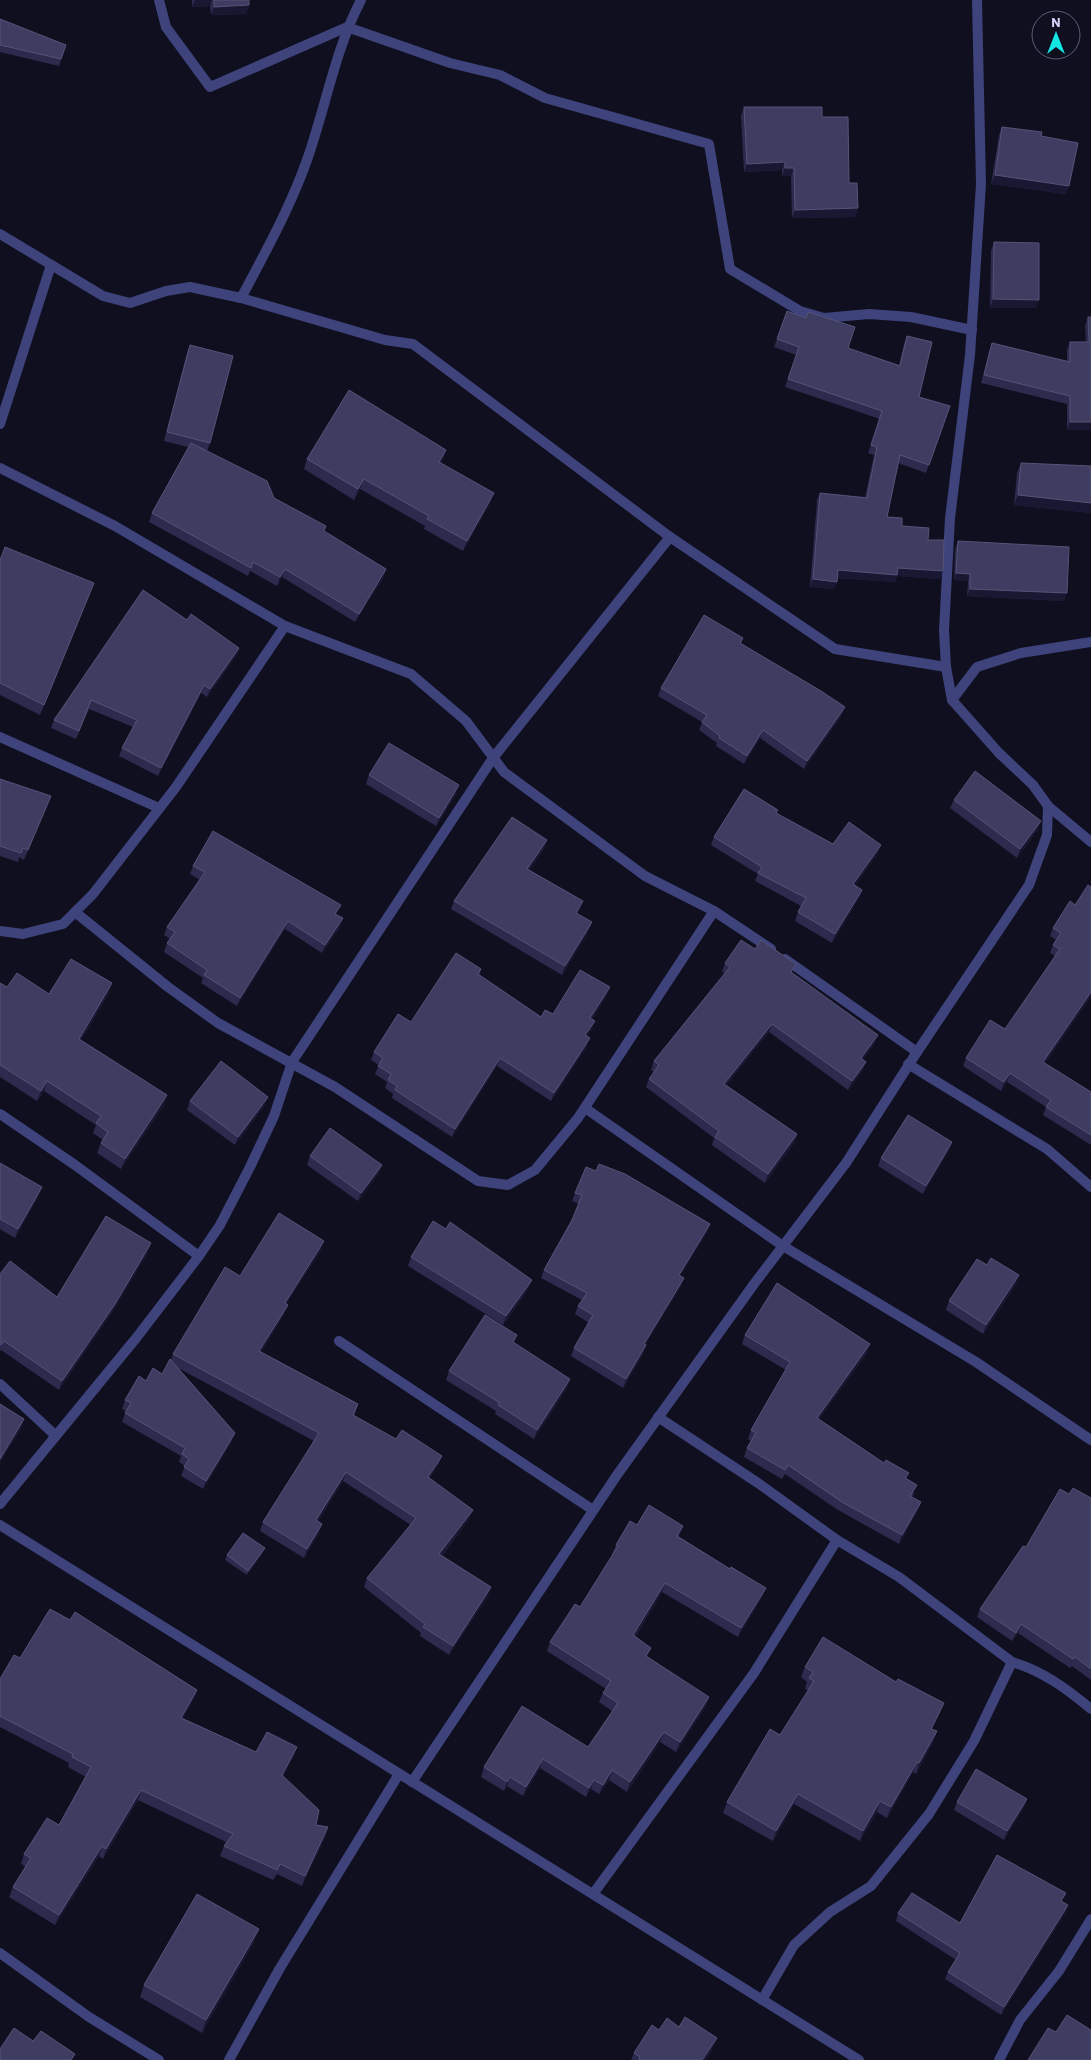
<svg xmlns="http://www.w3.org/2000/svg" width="1091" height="2060" viewBox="0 0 1091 2060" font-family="Barlow,sans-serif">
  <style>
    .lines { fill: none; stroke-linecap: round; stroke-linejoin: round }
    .minor { stroke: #3e437b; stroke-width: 10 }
    .wall { fill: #2c2a4d }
    .shaded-wall { fill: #1a1733 }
    .building { fill: #3e3c60; stroke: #555378 }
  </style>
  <rect width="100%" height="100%" fill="#100f20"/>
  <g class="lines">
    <g class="minor">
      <path d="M159,0L166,27L210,87L347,27L450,63L500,75L545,98L709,144L730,269L800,311L824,318L869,314L911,317L972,330"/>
      <path d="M0,234L103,296L130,303L166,291L190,287L241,298L385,340L413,344L670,537L835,649L946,667"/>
      <path d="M241,298C265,253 290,208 307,160C326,106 335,50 361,0"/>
      <path d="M0,424L51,265"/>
      <path d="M0,468L115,526L285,626L411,674L466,721L504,772L645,876L714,911L771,949"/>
      <path d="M952,700L977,667L1021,653L1091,642"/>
      <path d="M0,737L159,808"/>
      <path d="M1048,806L1091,842"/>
      <path d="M75,912L168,987L218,1023L335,1087L478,1181L508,1185L535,1170L578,1118L714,911"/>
      <path d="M0,931L23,934L63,924L93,894L176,787L285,626"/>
      <path d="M785,959L917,1052"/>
      <path d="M908,1064L1047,1149L1091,1187"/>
      <path d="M585,1108L783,1246L976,1362L1091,1440"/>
      <path d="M0,1114L75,1165L199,1256"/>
      <path d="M339,1341L593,1510"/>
      <path d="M0,1384L55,1435"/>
      <path d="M658,1417L758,1483L837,1540L899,1577L1012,1662C1043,1671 1067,1689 1091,1709"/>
      <path d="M0,1504L137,1337L199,1256L220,1225L250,1167L274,1116L292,1062L493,758L670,537"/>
      <path d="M0,1525L859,2060"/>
      <path d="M412,1782L617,1475L754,1284L846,1163L917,1052L1029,885L1047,835L1048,806L1033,785L999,753L952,700L946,667L944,630L950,518L970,355L981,184L977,0"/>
      <path d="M593,1894L754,1673L837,1540"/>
      <path d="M0,1953L89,2017L159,2060"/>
      <path d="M762,2000L794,1945L830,1912L871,1886L929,1814L974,1741L1012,1662"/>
      <path d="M229,2060L280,1968L399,1774"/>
      <path d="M999,2060L1020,2020L1059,1971L1091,1919"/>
    </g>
  </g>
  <g class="wall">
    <path d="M192,0H249V5L246,14L211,15L210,6L192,7Z"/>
    <path d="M0,19L66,45L59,66L0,52Z"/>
    <path d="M744,107L822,117L849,183L858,208L855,217L792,218L791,176H782V170L744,172L741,116Z"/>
    <path d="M1002,127L1041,136L1066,194L991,184L999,135Z"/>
    <path d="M994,242L1036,308H990L991,251Z"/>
    <path d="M787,311L806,318L808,312L848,348L899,365L904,344L907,336L919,397L950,406L926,473L898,463L887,517L928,540L940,579L897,576L895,582L837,578L834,589L810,587L817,500L820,493L865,497L874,455L868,453L880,419L785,387L796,355L774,347Z"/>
    <path d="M1088,317L1091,430H1067V404L981,383L989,352L992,343L1067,362V350L1070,342H1086L1085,326Z"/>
    <path d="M190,345L210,443L207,451L274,498L324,531L386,569L383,578L355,622L282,577L277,586L250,571L248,576L149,522L152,513L188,447L164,441L187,353Z"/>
    <path d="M446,450L441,463L490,503L463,551L424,529L425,526L360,489L354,500L304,469L307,459Z"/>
    <path d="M1021,463L1091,466V513L1014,505L1017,473Z"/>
    <path d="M958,541L1067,593L1064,601L967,596L968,581L954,580L955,549Z"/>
    <path d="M0,560L94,583L40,715L0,695Z"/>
    <path d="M187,620L239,648L236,656L207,697L201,693L158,776L119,756L122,748L133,727L89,709L76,739L51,728L54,720Z"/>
    <path d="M743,638L741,643L842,715L804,769L760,738L744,764L716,746L717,743L699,730L702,722L658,696L661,688Z"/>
    <path d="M369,775L456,794L436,826L366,784Z"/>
    <path d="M0,779L47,805L24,860L19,857L18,862L0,856Z"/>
    <path d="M954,800L1038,829L1017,858L950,808Z"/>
    <path d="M776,814L833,844L878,853L855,885L862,890L859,898L832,943L795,921L798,912L801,906L755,881L758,874L711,845L714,837Z"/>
    <path d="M544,849L529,870L583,901L578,914L589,930L562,975L451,909L454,901Z"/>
    <path d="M193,866L337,915L340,927L322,953L285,929L237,1006L201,983L203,978L164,952L167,943L170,939L164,935L167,927L200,880L190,874Z"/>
    <path d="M1091,887V996L1045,1063L1091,1092V1145L1043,1115L1046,1107L1007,1082L1001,1091L963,1066L966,1058L1005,1029L1055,956L1050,953L1053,945L1056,940L1050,936L1053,928L1075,905Z"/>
    <path d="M725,963L792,973L875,1043L863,1059V1070L848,1090L769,1032L726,1085L797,1134L794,1143L765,1183L712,1145L714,1138L646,1087L649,1079L654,1072L651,1070L654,1061L725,973L722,972Z"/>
    <path d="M481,969L479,975L541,1017L553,1014L607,995L592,1019V1029L587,1036V1046L551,1101L497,1066L452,1137L392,1098L393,1094L385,1088L387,1082L375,1074L379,1065L371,1060L374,1052L411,1022Z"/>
    <path d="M0,983L7,987L49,994L109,993L81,1040L164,1105L121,1169L97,1153L101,1143L103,1140L93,1133L96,1125L44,1091L37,1101L0,1077Z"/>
    <path d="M190,1101L265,1105L235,1145L187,1110Z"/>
    <path d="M952,1142L949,1150L923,1194L878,1166L881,1158Z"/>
    <path d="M310,1156L379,1173L358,1201L307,1165Z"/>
    <path d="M0,1163L39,1195L15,1238L0,1229Z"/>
    <path d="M586,1167L710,1224L707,1232L680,1276L684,1278L681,1286L645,1345L643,1354L623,1388L571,1356L574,1348L589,1323L575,1314L578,1306L582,1300L541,1278L544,1270L572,1220L579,1204L572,1201Z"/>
    <path d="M321,1250L286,1304L284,1314L261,1352L358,1404L354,1416L396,1439L442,1456L438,1465L429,1479L469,1519L442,1556L488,1596L449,1655L420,1636L421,1633L364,1587L367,1578L411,1525L343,1481L318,1521L319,1533L304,1558L260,1531L263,1522L314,1441L178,1368L232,1441L203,1489L181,1476L185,1466L179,1462L181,1456L122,1422L126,1411L122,1409L125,1400L146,1381L162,1374L171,1360L173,1354L240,1276Z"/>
    <path d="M148,1252L112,1312L59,1390L1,1350L0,1351V1274L57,1297Z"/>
    <path d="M411,1257L529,1288L503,1325L408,1266Z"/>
    <path d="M1016,1284L983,1334L946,1310L949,1301Z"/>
    <path d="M745,1335L867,1353L819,1419L884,1463L909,1473L906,1479L914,1493L912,1497L921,1502L918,1510L899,1544L838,1510L785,1474L782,1479L744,1457L747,1448L751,1441L748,1439L751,1430L786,1370L742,1344Z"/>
    <path d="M514,1343L567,1388L534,1439L495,1414L496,1411L446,1380L449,1371Z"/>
    <path d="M1069,1494L1091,1498V1680L1072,1666L1070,1668L1018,1633L1012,1641L977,1617L980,1609L1026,1547Z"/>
    <path d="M637,1525L680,1535L679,1537L730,1569L766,1588L762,1597L738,1637L662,1592L635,1637L648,1657L706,1706L676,1752L660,1742L627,1792L609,1780L599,1794L591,1789L586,1797L540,1768L523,1796L507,1786L504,1791L481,1777L484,1767L588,1747L612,1711L599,1702L603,1693L606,1689L547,1651L550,1642L580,1607L613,1555L612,1554L616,1545Z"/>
    <path d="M263,1552L247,1575L225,1560L227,1555Z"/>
    <path d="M70,1620L197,1690L193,1700L183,1718L256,1752L297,1747L293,1757L283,1776L316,1825L328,1827L325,1837L302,1886L277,1874L273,1880L220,1856L224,1846L226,1842L138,1800L103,1859L99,1856L55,1925L9,1897L13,1887L26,1867L21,1864L24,1854L59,1825L86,1777L68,1767L69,1763L0,1727V1679L20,1658Z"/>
    <path d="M805,1667L940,1713L932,1729L937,1731L933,1742L916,1774L913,1772L887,1818L877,1812L860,1841L794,1804L773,1841L723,1813L727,1802L780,1735L808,1691L805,1689L807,1682L801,1677Z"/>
    <path d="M1027,1799L1024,1807L1004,1840L954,1810L957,1802Z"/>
    <path d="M1062,1902L1068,1905L1065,1913L1001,2015L945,1979L948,1972L956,1960L896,1921L898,1913L960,1923Z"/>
    <path d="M254,1942L202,2033L140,1997L144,1985Z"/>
    <path d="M659,2030L712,2050L706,2060H631L634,2053Z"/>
  </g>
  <g class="shaded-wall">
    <path d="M195,0H212L210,6L192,7Z"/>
    <path d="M249,5L246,14L211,15L214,7Z"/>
    <path d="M785,162L782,170L744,172L747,164Z"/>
    <path d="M785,168H794L791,176H782Z"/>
    <path d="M995,175L1069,186L1066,194L991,184Z"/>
    <path d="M858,208L855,217L792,218L795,210Z"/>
    <path d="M993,299L1039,300L1036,308H990Z"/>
    <path d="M1070,422H1091V430H1067Z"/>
    <path d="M446,450L443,460L435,473L439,462Z"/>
    <path d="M364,479L360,489L354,500L358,489Z"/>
    <path d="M494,493L490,503L463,551L467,541Z"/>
    <path d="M1018,495L1091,503V513L1014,505Z"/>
    <path d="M898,568L943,571L940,579L897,576L895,582L835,578L838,570Z"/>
    <path d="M285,569L282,577L277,586L280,577Z"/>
    <path d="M386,569L383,578L355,622L359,614Z"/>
    <path d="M956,573L970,574L968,581L954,580Z"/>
    <path d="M813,579L837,582L834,589L810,587Z"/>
    <path d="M970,589L1067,593L1064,601L967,596Z"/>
    <path d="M239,648L236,656L207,697L210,689Z"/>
    <path d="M204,685L201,693L158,776L161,768Z"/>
    <path d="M845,707L842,715L804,769L807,761Z"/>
    <path d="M763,730L760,738L744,764L747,756Z"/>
    <path d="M459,785L456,794L436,826L439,818Z"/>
    <path d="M1041,821L1038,829L1017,858L1020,849Z"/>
    <path d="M547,840L544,849L524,878L527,869Z"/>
    <path d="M881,845L878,853L850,892L853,884Z"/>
    <path d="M862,890L859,898L832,943L835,934Z"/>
    <path d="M583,901L580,910L573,921L576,913Z"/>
    <path d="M343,918L340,927L322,953L325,945Z"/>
    <path d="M288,921L285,929L237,1006L240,998Z"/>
    <path d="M592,922L589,930L562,975L565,966Z"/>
    <path d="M112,983L109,993L76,1048L79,1039Z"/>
    <path d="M610,987L607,995L588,1026L590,1018Z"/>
    <path d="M1091,992V996L1040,1070L1043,1062Z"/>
    <path d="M595,1021L592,1029L582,1043L585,1035Z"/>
    <path d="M772,1024L769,1032L721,1092L724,1084Z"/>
    <path d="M878,1035L875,1043L858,1066L861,1058Z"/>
    <path d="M590,1038L587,1046L551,1101L554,1093Z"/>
    <path d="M500,1058L497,1066L452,1137L455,1129Z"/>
    <path d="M866,1062L863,1070L848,1090L852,1081Z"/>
    <path d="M1010,1073L1007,1082L1001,1091L1004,1082Z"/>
    <path d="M47,1081L44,1091L37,1101L41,1091Z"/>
    <path d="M167,1095L164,1105L121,1169L125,1159Z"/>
    <path d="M268,1097L265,1105L235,1145L238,1137Z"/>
    <path d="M797,1134L794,1143L765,1183L768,1174Z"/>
    <path d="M952,1142L949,1150L923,1194L926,1186Z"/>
    <path d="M382,1165L379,1173L358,1201L361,1193Z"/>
    <path d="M42,1187L39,1195L15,1238L18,1229Z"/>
    <path d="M710,1224L707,1232L676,1283L679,1275Z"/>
    <path d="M324,1241L321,1250L281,1312L285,1303Z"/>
    <path d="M151,1243L148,1252L112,1312L59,1390L62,1381Z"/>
    <path d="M1019,1275L1016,1284L983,1334L986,1325Z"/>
    <path d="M684,1278L681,1286L641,1352L644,1344Z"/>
    <path d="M532,1280L529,1288L503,1325L506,1316Z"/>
    <path d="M288,1305L284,1314L256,1360L259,1351Z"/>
    <path d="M870,1344L867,1353L814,1426L817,1418Z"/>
    <path d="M646,1345L643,1354L623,1388L626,1379Z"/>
    <path d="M570,1379L567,1388L534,1439L537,1430Z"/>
    <path d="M24,1419L21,1429L0,1463V1459Z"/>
    <path d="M235,1433L232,1441L203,1489L206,1481Z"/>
    <path d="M442,1456L438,1465L424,1486L428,1477Z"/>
    <path d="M346,1472L343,1481L313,1529L316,1520Z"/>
    <path d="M921,1502L918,1510L899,1544L902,1535Z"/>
    <path d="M473,1510L469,1519L436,1563L439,1554Z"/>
    <path d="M322,1524L319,1533L304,1558L307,1549Z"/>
    <path d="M683,1526L680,1535L674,1546L677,1536Z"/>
    <path d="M265,1548L263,1552L247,1575L248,1571Z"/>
    <path d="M665,1583L662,1592L629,1645L633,1635Z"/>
    <path d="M491,1587L488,1596L449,1655L453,1646Z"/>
    <path d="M766,1588L762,1597L738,1637L741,1628Z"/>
    <path d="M1021,1624L1018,1633L1012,1641L1016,1633Z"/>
    <path d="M197,1690L193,1700L177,1728L181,1718Z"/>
    <path d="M709,1697L706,1706L676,1752L680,1742Z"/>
    <path d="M944,1703L940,1713L927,1739L931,1729Z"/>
    <path d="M937,1731L933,1742L916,1774L919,1763Z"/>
    <path d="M664,1732L660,1742L627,1792L630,1782Z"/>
    <path d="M297,1747L293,1757L279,1785L282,1775Z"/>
    <path d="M543,1759L540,1768L523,1796L526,1787Z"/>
    <path d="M917,1762L913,1772L887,1818L891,1807Z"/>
    <path d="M612,1770L609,1780L599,1794L603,1785Z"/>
    <path d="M510,1777L507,1786L504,1791L507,1782Z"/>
    <path d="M594,1780L591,1789L586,1797L589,1788Z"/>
    <path d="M141,1790L138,1800L103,1859L106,1849Z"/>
    <path d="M798,1794L794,1804L773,1841L776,1831Z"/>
    <path d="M1027,1799L1024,1807L1004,1840L1007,1831Z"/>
    <path d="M880,1801L877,1812L860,1841L863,1831Z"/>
    <path d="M328,1827L325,1837L302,1886L305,1876Z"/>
    <path d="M102,1846L99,1856L55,1925L59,1915Z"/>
    <path d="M1068,1905L1065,1913L1001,2015L1004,2007Z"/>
    <path d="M259,1929L254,1942L202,2033L206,2020Z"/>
    <path d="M717,2038L712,2050L706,2060H702Z"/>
  </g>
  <g class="building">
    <path d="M214,0H249V5L214,7Z"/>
    <path d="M0,19L66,45L61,59L0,45Z"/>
    <path d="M744,107H822V117H848L849,183H857L858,208L795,210L794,168H785V162L747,164Z"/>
    <path d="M1002,127L1042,132L1041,136L1078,143L1069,186L995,175Z"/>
    <path d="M994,242L1039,243V300L993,299Z"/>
    <path d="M787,311L806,318L808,312L855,327L848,348L900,366L907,336L932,342L919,397L950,406L929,465L900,455L887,517L902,518V526L929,528L928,540H944L943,571L898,568L897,575L838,570L837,582L813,579L820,493L867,498L877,447L871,445L882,411L788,379L799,347L777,339Z"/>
    <path d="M1088,317H1091V422H1070V396L984,375L992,343L1070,362V342H1089Z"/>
    <path d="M190,345L233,356L210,443L167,432Z"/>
    <path d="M349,390L446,450L439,462L494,493L467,541L427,519L429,516L364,479L358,489L307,459Z"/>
    <path d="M191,443L267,481L274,498L326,526L324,531L386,569L359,614L285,569L280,577L253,562L251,568L152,513Z"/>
    <path d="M1021,463L1091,466V503L1018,495Z"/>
    <path d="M958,541L1069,547L1067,593L970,589V574L956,573Z"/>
    <path d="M5,547L94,583L44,705L0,683V560Z"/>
    <path d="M143,590L187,620L191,614L239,648L210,689L204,685L161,768L122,748L137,720L91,700L79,731L54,720Z"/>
    <path d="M704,615L743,638L740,643L821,691L845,707L807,761L763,730L747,756L719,738L720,736L702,722L707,715L661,688Z"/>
    <path d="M389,743L459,785L439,818L369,775Z"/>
    <path d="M975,771L1041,821L1020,849L954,800Z"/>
    <path d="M0,779L51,796L28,850L23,848L21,853L0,846Z"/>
    <path d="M744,789L778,810L776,813L833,844L849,822L881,845L853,884L862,890L835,934L798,912L806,898L758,873L762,867L714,837Z"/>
    <path d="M512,817L547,840L527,869L583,901L576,913L592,922L565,966L454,901Z"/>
    <path d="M213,831L341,905L335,914L343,918L325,945L288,921L240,998L204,975L207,970L167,943L175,932L167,927L205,872L193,866Z"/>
    <path d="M1088,885L1091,887V992L1043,1062L1091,1092V1135L1046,1107L1051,1100L1010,1073L1004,1082L966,1058L990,1020L1005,1029L1060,949L1053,945L1061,933L1053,928L1070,901L1075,905Z"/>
    <path d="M741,940L755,949L761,940L784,956L796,964L791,972L878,1035L861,1058L866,1062L852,1081L772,1024L724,1084L797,1134L768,1174L715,1137L719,1131L649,1079L659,1065L654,1061L730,967L725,963Z"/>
    <path d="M456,953L481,969L478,974L541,1017L545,1010L553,1014L580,970L610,987L590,1018L595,1021L585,1035L590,1038L554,1093L500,1058L455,1129L395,1090L397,1086L388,1080L391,1074L378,1066L383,1058L374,1052L398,1014L411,1022Z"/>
    <path d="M71,959L112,983L79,1039L167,1095L125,1159L101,1143L108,1132L96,1123L101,1116L47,1081L41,1091L0,1065V983L7,987L17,973L49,994Z"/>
    <path d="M221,1061L268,1097L238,1137L190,1101Z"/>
    <path d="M908,1115L952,1142L926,1186L881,1158Z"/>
    <path d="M330,1128L382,1165L361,1193L310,1156Z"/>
    <path d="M0,1163L42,1187L18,1229L0,1219Z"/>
    <path d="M599,1164L625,1174L710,1224L679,1275L684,1278L644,1344L646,1345L626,1379L574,1348L593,1315L578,1306L587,1293L544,1270L572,1220L582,1195L575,1193L586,1167L596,1171Z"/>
    <path d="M279,1213L324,1241L285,1303L288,1305L259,1351L358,1404L353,1415L396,1439L402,1430L442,1456L428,1477L473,1510L439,1554L491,1587L453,1646L423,1627L425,1624L367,1578L416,1518L346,1472L316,1520L322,1524L307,1549L263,1522L319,1433L173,1354L225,1267L240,1276Z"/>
    <path d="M106,1216L151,1243L115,1304L62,1381L4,1341L1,1345L0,1344V1274L10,1261L57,1297Z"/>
    <path d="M433,1221L446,1229L450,1222L532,1280L506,1316L411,1257Z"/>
    <path d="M991,1258L1019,1275L986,1325L949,1301L977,1259L987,1265Z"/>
    <path d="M777,1283L870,1344L817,1418L884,1463L886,1460L909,1473L905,1478L917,1485L910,1496L921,1502L902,1535L842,1502L788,1465L785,1470L747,1448L756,1433L751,1430L790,1362L745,1335Z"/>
    <path d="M485,1315L517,1335L513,1342L570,1379L537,1430L498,1405L500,1403L449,1371Z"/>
    <path d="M170,1359L235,1433L206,1481L184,1467L189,1459L182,1454L185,1448L125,1413L131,1403L125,1400L139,1376L146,1381L153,1368L162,1374Z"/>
    <path d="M0,1404L24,1419L0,1459Z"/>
    <path d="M1073,1488L1091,1498V1669L1075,1657L1073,1659L1021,1624L1016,1633L980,1609L1023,1546L1026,1547L1060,1489L1069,1494Z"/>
    <path d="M649,1505L683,1526L677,1536L730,1569L731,1567L766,1588L741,1628L665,1583L633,1635L651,1648L646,1656L709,1697L680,1742L664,1732L630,1782L612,1770L603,1785L594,1780L589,1788L543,1759L526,1787L510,1777L507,1782L484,1767L522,1706L588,1747L618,1703L603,1693L611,1681L550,1642L575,1604L580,1607L618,1546L616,1545L630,1521L637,1525Z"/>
    <path d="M243,1533L265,1548L248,1571L227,1555Z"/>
    <path d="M50,1609L70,1620L75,1612L197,1690L181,1718L256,1752L267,1732L297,1747L282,1775L319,1810L316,1825L328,1827L305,1876L280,1864L277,1870L224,1846L233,1834L141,1790L106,1849L102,1846L59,1915L13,1887L31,1858L24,1854L47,1818L59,1825L91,1767L72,1757L73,1754L0,1716V1679L14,1655L20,1658Z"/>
    <path d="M823,1637L896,1682L898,1679L944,1703L931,1729L937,1731L919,1763L917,1762L891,1807L880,1801L863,1831L798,1794L776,1831L727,1802L770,1729L780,1735L814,1681L809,1678L813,1672L805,1667Z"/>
    <path d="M976,1769L1027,1799L1007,1831L957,1802Z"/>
    <path d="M997,1855L1066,1893L1061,1901L1068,1905L1004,2007L948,1972L960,1953L898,1913L912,1893L960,1923Z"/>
    <path d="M197,1894L259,1929L206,2020L144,1985Z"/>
    <path d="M1067,2015L1091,2030V2060H1028L1048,2028L1056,2032Z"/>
    <path d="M685,2017L717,2038L702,2060H639L640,2057L634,2053L652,2025L659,2030L667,2018L679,2027Z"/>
    <path d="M14,2028L33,2041L41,2031L75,2054L71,2060H0V2049Z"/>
  </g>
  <g transform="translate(1056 35)"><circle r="24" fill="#100f20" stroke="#5e5d78"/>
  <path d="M0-4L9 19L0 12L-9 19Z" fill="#14e5e2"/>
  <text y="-8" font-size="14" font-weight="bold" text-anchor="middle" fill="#d2d2fb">N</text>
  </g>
</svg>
